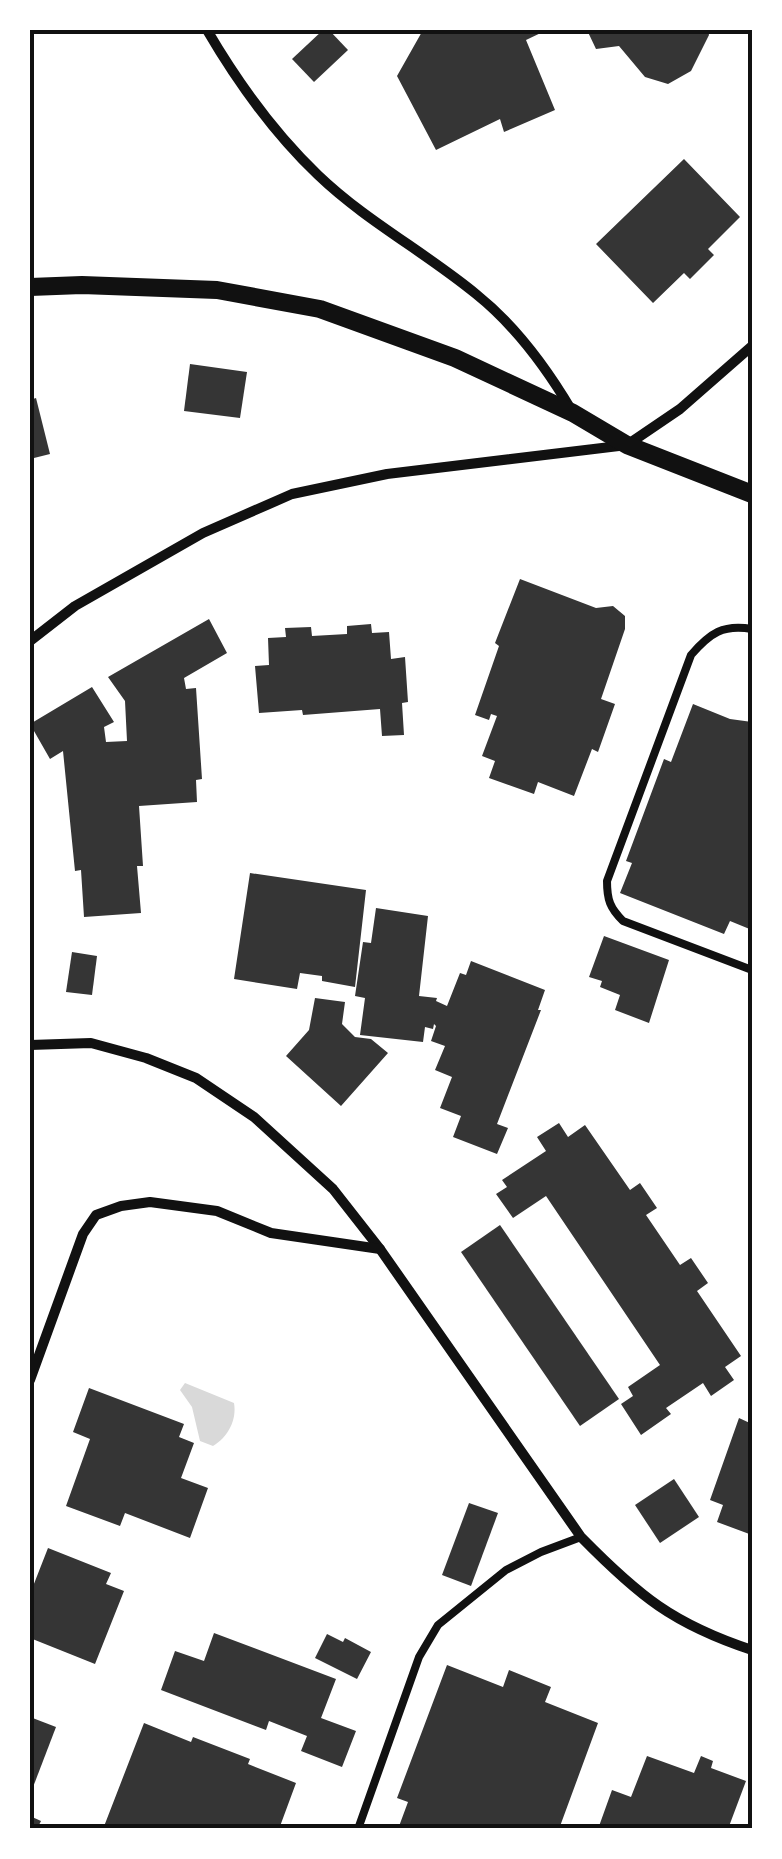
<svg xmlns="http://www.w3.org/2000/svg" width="782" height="1859" viewBox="0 0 782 1859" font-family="Arial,sans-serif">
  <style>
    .water { fill: #d9d9d9 }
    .building { fill: #353535 }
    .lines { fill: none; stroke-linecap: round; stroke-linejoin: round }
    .service { stroke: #111; stroke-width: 8 }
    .minor { stroke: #111; stroke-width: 10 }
    .tertiary { stroke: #111; stroke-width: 18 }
    .neatline { fill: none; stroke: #111; stroke-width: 4 }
  </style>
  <rect width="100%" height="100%" fill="#fff"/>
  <path class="water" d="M185,1383L234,1403C237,1420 228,1437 213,1446L200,1441L192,1407L180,1390Z"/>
  <g class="building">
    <path d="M323,30H329L348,50L314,82L292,59Z"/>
    <path d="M423,30H547L526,40L555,110L504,132L500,119L436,150L397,76Z"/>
    <path d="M587,30H708L709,35L691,71L668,84L645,77L619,46L596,49Z"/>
    <path d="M684,159L740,217L708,249L714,255L690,279L684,273L653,303L596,244Z"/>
    <path d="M190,364L247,372L240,418L184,411Z"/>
    <path d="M36,398L50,454L30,459V400Z"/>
    <path d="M520,579L596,608L613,606L625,616V629L601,699L615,704L598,752L592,749L574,796L538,782L534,794L489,778L495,761L482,756L497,716L491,714L489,720L475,715L499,646L495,643Z"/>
    <path d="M209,619L227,653L184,678L186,689L196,688L202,779L196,780L197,802L139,806L143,866H137L141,913L84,917L81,870L75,871L63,751L50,759L30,724L92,687L114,722L104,727L106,742L127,741L125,701L108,677Z"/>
    <path d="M371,624L372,633L389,632L391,659L405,657L408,702L402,703L404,735L382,736L380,709L303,715L302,710L259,713L255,666L269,665L268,638L286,637L285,628L311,627L312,636L347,634V626Z"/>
    <path d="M693,704L730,719L752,722V930L730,921L724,934L620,893L632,863L626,861L664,759L671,762Z"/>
    <path d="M250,873L366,890L355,987L322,981V976L300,973L297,989L234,979Z"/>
    <path d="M376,908L428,916L419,996L437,998L436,1001L447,1006L460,973L466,975L471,961L545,990L538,1010H541L497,1124L508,1128L497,1154L453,1137L461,1116L440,1108L452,1077L435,1070L445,1046L431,1041L436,1026L434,1024L433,1029L425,1027L423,1042L360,1035L365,998L355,996L363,942L371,943Z"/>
    <path d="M604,936L669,960L649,1023L615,1010L620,995L600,987L602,981L589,977Z"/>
    <path d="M72,952L97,956L92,995L66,992Z"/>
    <path d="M315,998L345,1002L342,1024L355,1037L371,1039L388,1053L341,1106L286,1056L309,1030Z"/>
    <path d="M559,1123L568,1137L585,1125L630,1190L640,1183L657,1208L646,1215L680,1265L691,1258L708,1283L697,1291L741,1356L725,1367L734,1380L711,1396L703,1383L666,1408L671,1414L641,1435L621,1404L633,1396L628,1387L660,1365L546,1196L513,1218L496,1194L507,1187L502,1180L546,1151L537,1137Z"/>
    <path d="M500,1225L619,1399L580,1426L461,1252Z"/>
    <path d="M89,1388L184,1424L179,1437L194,1443L181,1478L208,1488L190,1538L125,1513L120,1526L66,1506L90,1439L73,1432Z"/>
    <path d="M739,1418L752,1424V1535L717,1522L723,1505L710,1500Z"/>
    <path d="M674,1479L699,1517L660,1543L635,1505Z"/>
    <path d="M469,1503L498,1513L471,1586L442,1575Z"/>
    <path d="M48,1548L111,1573L106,1584L124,1591L95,1664L30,1638V1594Z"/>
    <path d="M214,1633L336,1679L321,1718L356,1731L342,1767L301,1751L307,1736L269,1721L266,1730L161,1690L175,1651L204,1661Z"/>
    <path d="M327,1634L343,1642L345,1638L371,1652L357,1679L315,1658Z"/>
    <path d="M447,1665L503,1687L509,1670L551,1687L545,1702L598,1723L559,1829H398L408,1802L397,1798Z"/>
    <path d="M30,1717L56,1727L30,1795Z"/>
    <path d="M144,1723L191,1742L193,1737L250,1759L248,1764L296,1783L279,1829H103Z"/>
    <path d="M647,1756L694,1773L701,1756L713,1761L711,1768L746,1781L728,1829H598L612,1790L631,1797Z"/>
    <path d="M30,1816L41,1821L37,1829H30Z"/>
  </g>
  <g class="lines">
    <g class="service">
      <path d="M752,629C723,624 710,633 691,655L607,881C607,900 610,908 623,921L752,970"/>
      <path d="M358,1829L419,1657L438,1625L506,1570L541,1552L581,1537"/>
    </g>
    <g class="minor">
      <path d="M207,30C238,83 273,132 318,175C366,221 425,252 476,294C516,326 546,367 572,411"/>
      <path d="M30,641L75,606L203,533L292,494L387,474L627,445L680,409L752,346"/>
      <path d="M30,1045L91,1043L146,1058L196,1078L254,1117L333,1189L380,1249L581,1537C639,1596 673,1624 752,1650"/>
      <path d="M30,1380L83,1234L96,1215L121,1206L150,1202L217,1211L271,1233L380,1249"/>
    </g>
    <path class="tertiary" d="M30,287L82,285L217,290L320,309L455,358L573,413L627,445L752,494"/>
  </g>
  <rect width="782" height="1859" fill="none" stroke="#ffffff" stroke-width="65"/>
  <rect x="32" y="32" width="718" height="1794" class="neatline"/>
</svg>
